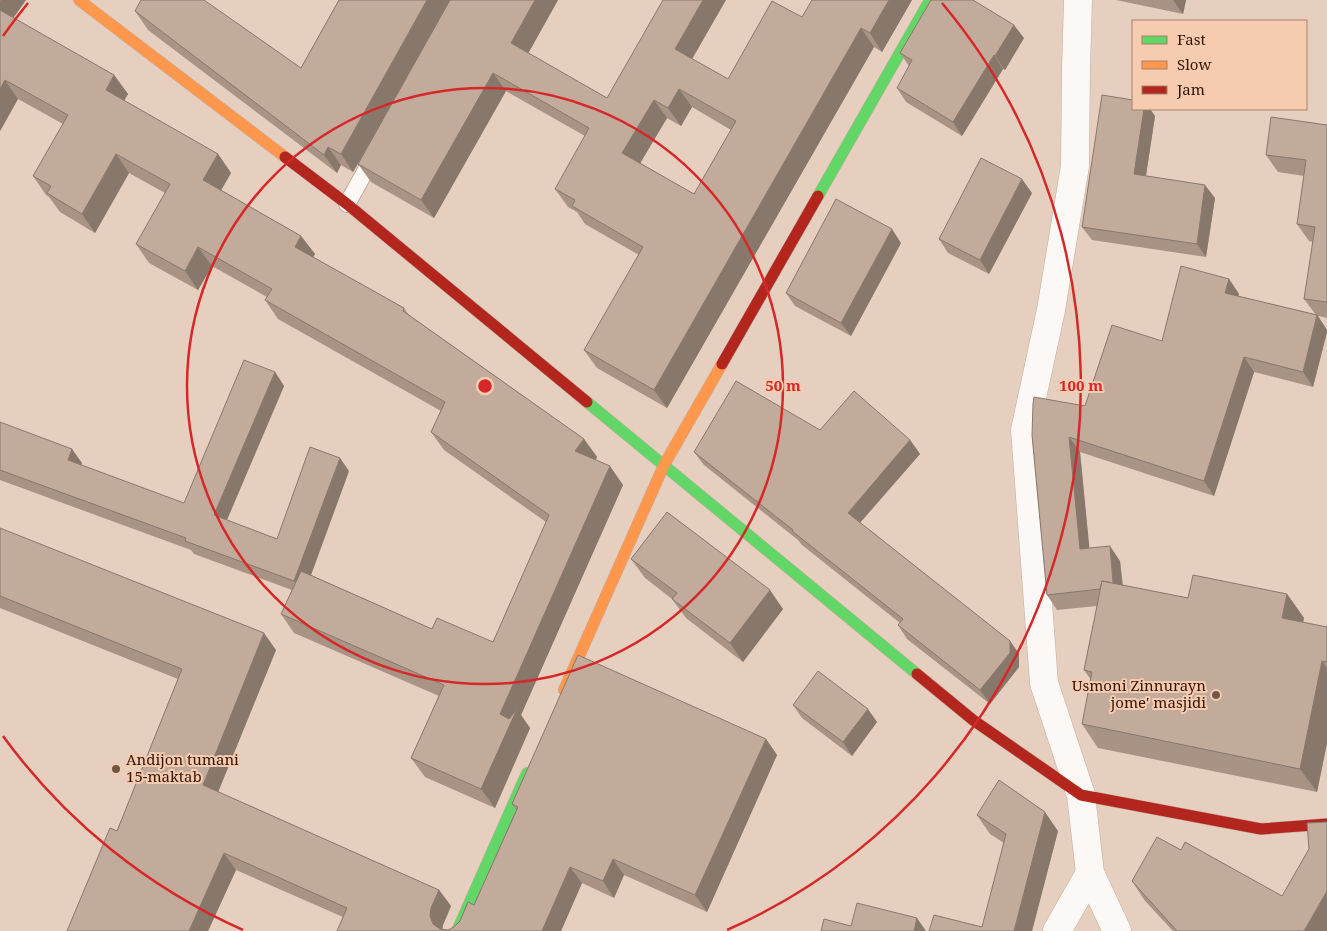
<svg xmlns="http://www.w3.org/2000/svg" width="1327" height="931" viewBox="0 0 1327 931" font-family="'Noto Serif',serif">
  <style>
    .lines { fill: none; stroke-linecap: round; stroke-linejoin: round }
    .lane-casing { stroke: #c4ab9c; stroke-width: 18 }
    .street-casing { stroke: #c4ab9c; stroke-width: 29 }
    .fast-casing { stroke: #c4ab9c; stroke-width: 12 }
    .slow-casing { stroke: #c4ab9c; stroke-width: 12 }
    .jam-casing { stroke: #c4ab9c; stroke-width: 12 }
    .lane { stroke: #fbf8f6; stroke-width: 16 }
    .street { stroke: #fbf8f6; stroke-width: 28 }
    .fast { stroke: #63d668; stroke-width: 11 }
    .slow { stroke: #ff974d; stroke-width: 11 }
    .jam { stroke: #b3261e; stroke-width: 11 }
    .wall { fill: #a89385; fill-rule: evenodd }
    .shaded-wall { fill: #88786c }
    .building { fill: #c3ab9b; stroke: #88786c; fill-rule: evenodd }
    .ring { fill: none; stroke: #d62828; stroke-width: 2.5 }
    .poi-dot { fill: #6f5645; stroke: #f7cbb0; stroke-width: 2 }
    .labels { text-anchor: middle; stroke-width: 4; stroke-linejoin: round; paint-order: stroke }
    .poi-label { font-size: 15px; fill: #2f1503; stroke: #f7cbb0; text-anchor: end }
    .centre { fill: #d62828; stroke: #f7cbb0; stroke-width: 2.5 }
    .ring-label { font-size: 15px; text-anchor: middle; font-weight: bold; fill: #d62828; stroke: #f7cbb0; stroke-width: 4; stroke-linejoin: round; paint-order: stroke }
  </style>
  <rect width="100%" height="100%" fill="#e7cfc0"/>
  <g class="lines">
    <defs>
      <path id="lane" d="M347,204L375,154"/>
      <g id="street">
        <path d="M1078,0L1076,69L1075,166L1051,310L1025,430L1044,683L1081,795L1090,873L1117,931"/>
        <path d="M1057,931L1090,873"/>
      </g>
      <g id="fast">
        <path d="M818,196L930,0"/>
        <path d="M587,402L917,674"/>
        <path d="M457,931L527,773"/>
      </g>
      <g id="slow">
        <path d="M79,0L285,157"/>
        <path d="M564,690L664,465L722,364"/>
      </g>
      <g id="jam">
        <path d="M285,157L347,204L587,402"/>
        <path d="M722,364L818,196"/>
        <path d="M917,674L973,720L1081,795L1261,829L1327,824"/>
      </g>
    </defs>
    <use href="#lane" class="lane-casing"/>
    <use href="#street" class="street-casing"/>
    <use href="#fast" class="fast-casing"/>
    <use href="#slow" class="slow-casing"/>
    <use href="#jam" class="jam-casing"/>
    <use href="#lane" class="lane"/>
    <use href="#street" class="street"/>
    <use href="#fast" class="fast"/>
    <use href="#slow" class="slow"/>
    <use href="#jam" class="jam"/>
  </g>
  <g class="wall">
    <path d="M0,0H26L13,18L114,75L128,94L124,101L218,154L231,173L221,190L301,236L315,254L313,257L404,308L409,315L584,439L597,457L596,460L623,485L521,715L530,728L495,808L425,777L411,758L439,696L294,633L281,614L292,590L194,554L191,550L0,480V422L82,463L81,465L184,503L275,372L284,386L227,520L277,539L349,471L311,575L432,629L493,642L546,522L444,450L431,432L441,411L278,319L265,300L267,297L212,266L198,290L149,263L136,244L165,193L129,173L95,233L60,212L49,197L46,195L33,176L63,124L18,99L0,131Z"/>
    <path d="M339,0H558L528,53L607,98L692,59L728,79L802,17L912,0L882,52L874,47L667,408L597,368L584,350L639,255L585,224L577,212L568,207L555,189L585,136L506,91L434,218L371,182L358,164L353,172L341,165L337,173L148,30L135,11L301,68ZM692,107L731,130L694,194L640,163L667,118L681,126Z"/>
    <path d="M1116,0H1186L1183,14Z"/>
    <path d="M1024,38L1005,70L1003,69L962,136L906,102L897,88L909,66L900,53Z"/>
    <path d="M1133,109H1150L1155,116L1146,176L1215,198L1206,257L1092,240L1082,227Z"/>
    <path d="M1327,125V318L1318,316L1327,330V332L1313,387L1254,372L1214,496L1080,452L1089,548L1120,561L1123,585L1188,598L1287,594L1304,618L1303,622L1327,627V743L1317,792L1098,748L1082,724L1091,680L1084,670L1097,606L1057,610L1047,595L1032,435L1085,406L1162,341L1229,279L1239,294L1238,296L1316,315L1304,299L1313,242L1309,241L1297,224L1304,176L1278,172L1266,155Z"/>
    <path d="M1032,193L989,274L948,253L939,239Z"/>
    <path d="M901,243L851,336L795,306L786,293Z"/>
    <path d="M820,430L910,440L920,454L860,523L1010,641L1019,654V667L990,704L907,639L898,625L900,623L802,545L798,540L704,465L694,452Z"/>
    <path d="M0,528L276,650L218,792L439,890L451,906L443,925L442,929L448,930L454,927L474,905L516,810L512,804L766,739L777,755L707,912L624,875L614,898L582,883L561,931H337L343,917L236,870L208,931H67L117,831L178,679L0,608Z"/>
    <path d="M631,559L783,609L743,662L686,618L672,599L645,578Z"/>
    <path d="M793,705L877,722L852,756L802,718Z"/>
    <path d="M977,815L1058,831L1032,931H929L982,927L1004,843L990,834Z"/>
    <path d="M1132,881L1327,931H1173L1145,901Z"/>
  </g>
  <g class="shaded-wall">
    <path d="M1,0H26L9,24L0,11V1Z"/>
    <path d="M427,0H451L353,172L341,154Z"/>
    <path d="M535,0H558L524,61L511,43Z"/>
    <path d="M703,0H726L687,68L675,49Z"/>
    <path d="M889,0H912L882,52L870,33Z"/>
    <path d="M1173,0H1186L1183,14Z"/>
    <path d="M1014,25L1024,38L1005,70L995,56Z"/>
    <path d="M861,28L874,47L667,408L654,390Z"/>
    <path d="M994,55L1003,69L962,136L953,122Z"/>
    <path d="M493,73L506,91L434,218L421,200Z"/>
    <path d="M114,75L128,94L119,109L106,90Z"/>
    <path d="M5,80L18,99L0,131V89Z"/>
    <path d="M679,89L692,107L681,126L668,108Z"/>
    <path d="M654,100L667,118L635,172L622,153Z"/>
    <path d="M1144,109H1150L1155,116L1144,188L1134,174Z"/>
    <path d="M328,147L341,165L337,173L324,155Z"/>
    <path d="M116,154L129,173L95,233L82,214Z"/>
    <path d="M218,154L231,173L216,199L203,180Z"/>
    <path d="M1022,179L1032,193L989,274L980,260Z"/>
    <path d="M1205,185L1215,198L1206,257L1197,244Z"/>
    <path d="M892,229L901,243L851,336L841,323Z"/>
    <path d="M301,236L315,254L309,265L295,247Z"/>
    <path d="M198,247L212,266L198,290L185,271Z"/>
    <path d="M1229,279L1239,294L1235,308L1225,293Z"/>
    <path d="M1317,315L1327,330V332L1313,387L1303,372Z"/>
    <path d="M1244,357L1254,372L1214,496L1204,481Z"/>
    <path d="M275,372L284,386L223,529L214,515Z"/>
    <path d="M1069,437L1080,452L1091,564L1080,549Z"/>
    <path d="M584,439L597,457L588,470L575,451Z"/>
    <path d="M910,440L920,454L857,526L848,513Z"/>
    <path d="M72,449L82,463L78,474L68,460Z"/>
    <path d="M340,458L349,471L304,594L294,581Z"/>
    <path d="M610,466L623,485L521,715L530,728L495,808L481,789L500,714Z"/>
    <path d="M1110,546L1120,561L1124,603L1114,588Z"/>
    <path d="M770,590L783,609L743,662L730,643Z"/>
    <path d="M1287,594L1304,618L1299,642L1282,618Z"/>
    <path d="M264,633L276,650L214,802L203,785Z"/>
    <path d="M1010,641L1019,654V667L990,704L980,690Z"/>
    <path d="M1322,661L1327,668V743L1317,792L1300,769Z"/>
    <path d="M868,709L877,722L852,756L843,742Z"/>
    <path d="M766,739L777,755L707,912L695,895Z"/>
    <path d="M1045,812L1058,831L1032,931H1014Z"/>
    <path d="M224,853L236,870L208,931H189Z"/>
    <path d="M613,859L624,875L614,898L603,881Z"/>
    <path d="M570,867L582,883L561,931H542Z"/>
    <path d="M439,890L451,906L443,925L442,931L433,924L430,916L431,908Z"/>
    <path d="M1327,891V931H1304Z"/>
    <path d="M917,918L926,931H914Z"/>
  </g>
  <g class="building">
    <path d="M141,0H204L301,68L339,0H427L341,154L328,147L324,155L135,11Z"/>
    <path d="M450,0H535L511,43L607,98L663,0H703L675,49L728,79L772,1L802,17L812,0H889L870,33L861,28L654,390L584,350L643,247L572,206L575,200L555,189L589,128L493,73L421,200L358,164ZM679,89L736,121L694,194L622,153L654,100L668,108Z"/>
    <path d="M931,0H973L1014,25L995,56L994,55L953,122L897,88L912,60L900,53Z"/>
    <path d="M0,10L114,75L106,90L218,154L203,180L301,236L295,247L404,308L403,311L584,439L575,451L610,466L500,714L509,719L517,709L481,789L411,758L444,685L281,614L301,571L432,629L437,618L493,642L549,515L431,432L445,402L265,300L272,289L198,247L185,271L136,244L170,184L116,154L82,214L47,193L51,186L33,176L68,115L5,80L0,89Z"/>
    <path d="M1102,95L1133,100V109H1144L1134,174L1205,185L1197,244L1082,227Z"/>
    <path d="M1271,117L1327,125V302L1304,299L1315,227L1297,224L1306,160L1266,155Z"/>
    <path d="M981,158L1022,179L980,260L939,239Z"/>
    <path d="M836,199L892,229L841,323L786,293Z"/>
    <path d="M1181,266L1229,279L1225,293L1317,315L1303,372L1244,357L1204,481L1069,437L1080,549L1110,546L1113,583L1102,581L1100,589L1047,595L1032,435L1033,404L1034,397L1085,406L1112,325L1162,341Z"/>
    <path d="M244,360L275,372L214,515L277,539L310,447L340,458L294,581L185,541L186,538L0,470V422L72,449L68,460L184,503Z"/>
    <path d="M736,381L820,430L854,391L910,440L848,513L1010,641V653L980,690L898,625L903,619L792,531L793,530L694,452Z"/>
    <path d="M667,512L770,590L730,643L672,599L677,593L631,559Z"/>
    <path d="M0,528L264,633L203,785L439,890L431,908L430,916L433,924L440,929L448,930L454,927L460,921L468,902L474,905L518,807L512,804L578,655L766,739L695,895L613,859L603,881L570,867L542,931H337L347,908L224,853L189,931H67L110,828L117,831L182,669L0,596Z"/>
    <path d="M1193,575L1287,594L1282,618L1327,627V662L1322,661L1300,769L1082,724L1092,672L1084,670L1102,581L1188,598Z"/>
    <path d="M818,671L868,709L843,742L793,705Z"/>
    <path d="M999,780L1045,812L1014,931H929L934,915L982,927L1006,834L977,815Z"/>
    <path d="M1327,822V891L1304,931H1177L1132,881L1157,837L1181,850L1185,842L1282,896L1309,849L1307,823Z"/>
    <path d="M857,903L917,918L914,931H821L824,919L851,926Z"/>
  </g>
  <g class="ring">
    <circle cx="485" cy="386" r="298"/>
    <path d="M243 930A596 596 0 0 1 3 736M3 36A596 596 0 0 1 28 3M942 3A596 596 0 0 1 727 930"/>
  </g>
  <g class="poi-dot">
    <circle cx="1216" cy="695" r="5"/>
    <circle cx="116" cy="769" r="5"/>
  </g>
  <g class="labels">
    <g class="poi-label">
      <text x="1206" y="691">Usmoni Zinnurayn<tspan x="1206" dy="17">jome' masjidi</tspan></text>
      <text x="126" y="765" text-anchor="start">Andijon tumani<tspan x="126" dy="17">15-maktab</tspan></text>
    </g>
  </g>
  <circle cx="485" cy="386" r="8" class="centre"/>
  <g class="ring-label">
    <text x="783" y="391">50 m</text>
    <text x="1081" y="391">100 m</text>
  </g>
  <rect x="1132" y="20" width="175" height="90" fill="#f7cbb0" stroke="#a7826b"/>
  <rect x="1142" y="36" width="25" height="8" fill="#63d668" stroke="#a7826b"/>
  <text x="1177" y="45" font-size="15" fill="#2f1503">Fast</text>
  <rect x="1142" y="61" width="25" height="8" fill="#ff974d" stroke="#a7826b"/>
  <text x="1177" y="70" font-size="15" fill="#2f1503">Slow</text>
  <rect x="1142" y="86" width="25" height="8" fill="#b3261e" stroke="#a7826b"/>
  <text x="1177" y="95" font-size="15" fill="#2f1503">Jam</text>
</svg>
